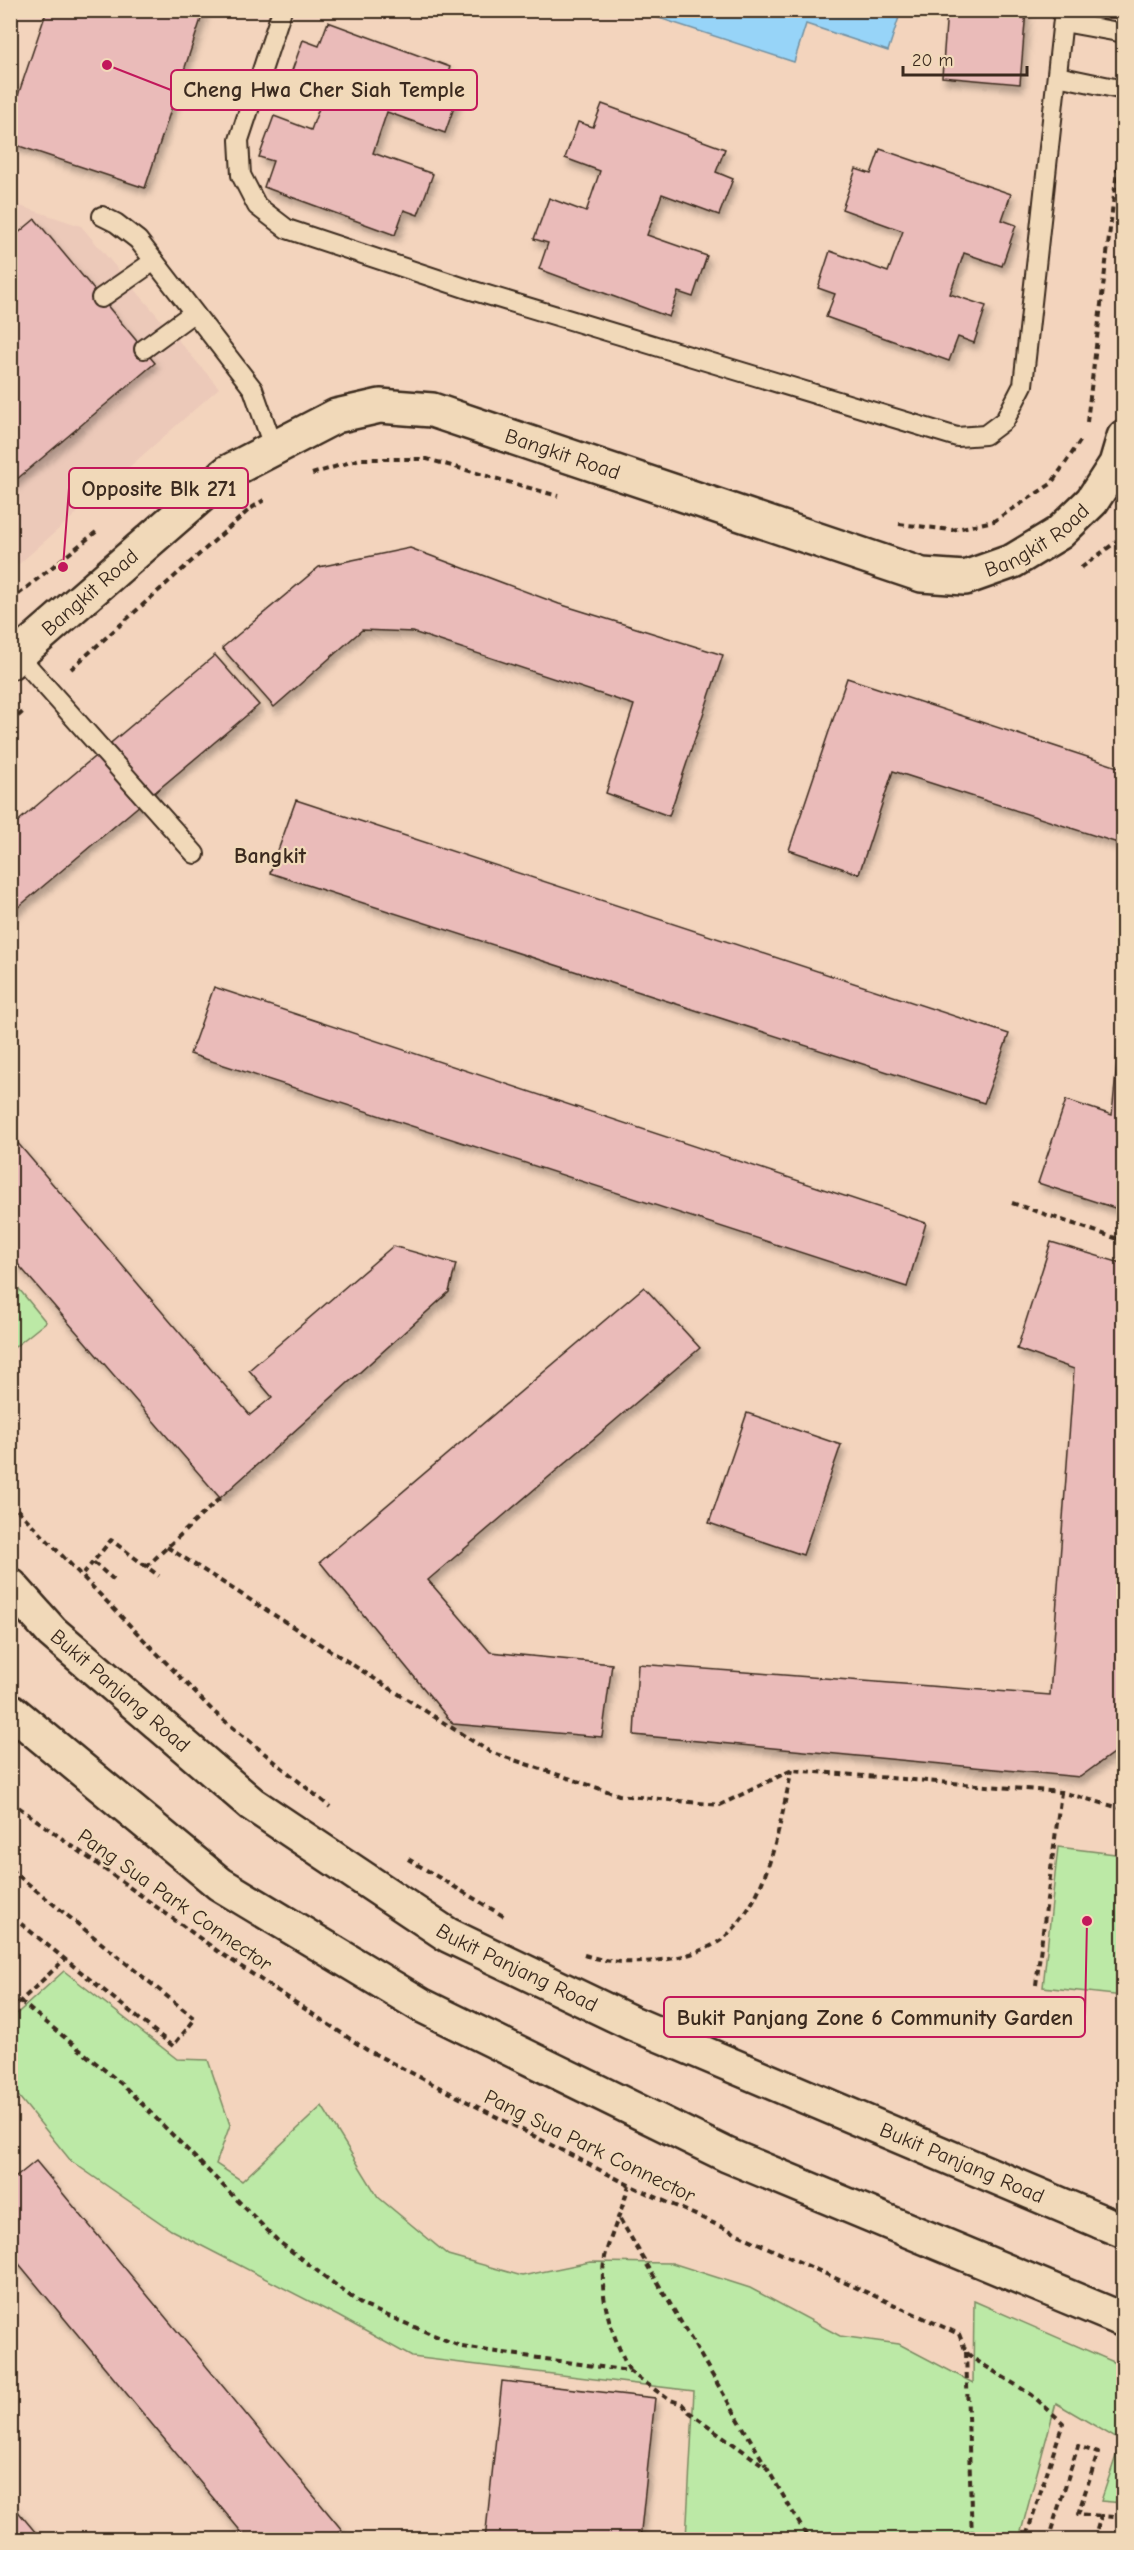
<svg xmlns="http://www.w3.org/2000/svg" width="1134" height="2550" viewBox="0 0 1134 2550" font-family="'Comic Neue',sans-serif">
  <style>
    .built { fill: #ecc9b9 }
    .green { fill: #bce9a6; stroke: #7c8a62; stroke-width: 1.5 }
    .water { fill: #97d4f8; stroke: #7290a1; stroke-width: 1.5 }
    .building { fill: #eabbb9; stroke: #3b2a1e; stroke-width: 1.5; filter: url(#shadow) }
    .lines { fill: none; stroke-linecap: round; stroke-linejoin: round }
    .service-casing { stroke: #3b2a1e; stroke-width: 22 }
    .minor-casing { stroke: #3b2a1e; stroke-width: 38 }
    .primary-casing { stroke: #3b2a1e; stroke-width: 38 }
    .motorway-casing { stroke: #3b2a1e; stroke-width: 38 }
    .path { stroke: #3b2a1e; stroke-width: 4; stroke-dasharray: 6 4.5; stroke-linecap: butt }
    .service { stroke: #f1d9b9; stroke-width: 18 }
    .minor { stroke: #f1d9b9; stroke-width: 33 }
    .primary { stroke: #f1d9b9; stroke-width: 33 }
    .motorway { stroke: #f1d9b9; stroke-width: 33 }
    .labels { text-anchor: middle; stroke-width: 4.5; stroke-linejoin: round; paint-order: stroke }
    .street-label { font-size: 21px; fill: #3b2a1e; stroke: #f1d9b9 }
    .neighbourhood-label { font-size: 22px; font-weight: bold; fill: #3b2a1e; stroke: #f1d9b9 }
    .leader { fill: none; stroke: #c2185b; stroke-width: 2 }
    .callout-dot { fill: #c2185b; stroke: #f1d9b9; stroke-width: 2 }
    .callout { fill: #f1d9b9; stroke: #c2185b; stroke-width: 2 }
    .callout-label { font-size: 22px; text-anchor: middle; font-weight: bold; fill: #3b2a1e }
  </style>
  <defs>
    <filter id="shadow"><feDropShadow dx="3.5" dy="6" stdDeviation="3" flood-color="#0004"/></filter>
  </defs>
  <rect width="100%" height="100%" fill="#f3d4bd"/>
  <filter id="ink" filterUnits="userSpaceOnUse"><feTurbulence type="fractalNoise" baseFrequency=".0167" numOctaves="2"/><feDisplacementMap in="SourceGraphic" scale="12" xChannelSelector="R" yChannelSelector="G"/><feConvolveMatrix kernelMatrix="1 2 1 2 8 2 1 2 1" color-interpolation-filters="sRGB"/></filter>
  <g filter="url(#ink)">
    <path class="built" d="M11,203L81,226L219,388L11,571Z"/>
    <g class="green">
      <path d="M10,1278L46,1322L11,1350H10Z"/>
      <path d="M1058,1847L1123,1855V1996L1043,1987Z"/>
      <path d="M64,1971L177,2059L208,2060L230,2125L216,2164L242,2181L322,2106L378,2197L448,2255L522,2276L590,2262L672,2263L750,2288L840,2336L899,2344L973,2383L974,2301L1123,2366V2503L1101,2501L1121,2441L1056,2403L1019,2539H686L694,2391L412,2357L338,2316L171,2230L71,2161L11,2087V2019Z"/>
    </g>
    <path class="water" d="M658,10H901V11L888,51L806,24L794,62L656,17Z"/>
    <g class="building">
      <path d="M47,10H204L145,188L10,143V119Z"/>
      <path d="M947,10H1026L1020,84L942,77Z"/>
      <path d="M328,22L450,67L442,90L458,96L445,133L387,112L373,153L433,174L418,215L404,210L395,235L264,187L273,161L259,157L274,116L311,130L326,89L290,76L303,40L319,46Z"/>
      <path d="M602,104L725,149L716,172L733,179L719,215L662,194L647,235L707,256L693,297L678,292L669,317L539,269L548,243L534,239L549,198L586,212L600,171L565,158L578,122L593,127Z"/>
      <path d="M880,149L1011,194L1002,220L1016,225L1002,266L964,253L950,294L986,306L974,343L958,337L949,361L826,317L835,294L818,288L830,251L888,272L903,231L842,209L856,169L871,174Z"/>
      <path d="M35,219L155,363L10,485V240Z"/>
      <path d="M410,548L559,604L723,655L669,816L606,793L634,705L413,632L362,630L274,707L222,648L319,567Z"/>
      <path d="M215,655L259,705L10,914V828Z"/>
      <path d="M847,678L1124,769V845L893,771L859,874L789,850Z"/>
      <path d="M296,800L1009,1034L984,1103L270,873Z"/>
      <path d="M214,987L926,1223L907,1287L190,1054Z"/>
      <path d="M1124,991V1211L1038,1183L1066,1100L1112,1115Z"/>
      <path d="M10,1134L250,1415L272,1397L249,1370L393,1246L456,1264L449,1292L220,1498L10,1255Z"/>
      <path d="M1051,1242L1124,1264V1745L1080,1777L634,1735L638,1664L1050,1695L1074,1369L1017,1349Z"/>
      <path d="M644,1287L700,1348L428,1580L490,1652L612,1664L602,1737L453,1724L320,1562Z"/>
      <path d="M747,1413L841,1445L803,1555L709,1523Z"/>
      <path d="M36,2161L342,2530L331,2540H248L10,2253V2182Z"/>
      <path d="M502,2381L655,2398L640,2540H485Z"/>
      <path d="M10,2502L42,2540H10Z"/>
    </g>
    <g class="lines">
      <defs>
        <g id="service">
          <path d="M282,10L239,140L241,175L257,206L287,229L471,290L957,437L985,435L1005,420L1023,385L1064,10"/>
          <path d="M1063,22L1124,33"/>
          <path d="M1057,76L1124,90"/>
          <path d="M102,216L116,223L138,240L253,389L274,449"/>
          <path d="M101,298L154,261"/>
          <path d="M144,349L193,313"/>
          <path d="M18,655L195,854"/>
        </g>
        <g id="minor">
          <path id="s1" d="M10,662L228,472L336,416L380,406L432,410L922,575L965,578L1013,561L1059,533L1092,501L1116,464L1124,437"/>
        </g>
        <g id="primary">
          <path id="s2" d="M10,1585L52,1632L252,1804L448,1935L632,2023L1102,2222"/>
          <path d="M10,1710L220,1884L421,2005L727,2155L1119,2318"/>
        </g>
        <g id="motorway">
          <path d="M1102,2222L1124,2231"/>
          <path d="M1119,2318L1124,2320"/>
        </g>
      </defs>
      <use href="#service" class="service-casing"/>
      <use href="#minor" class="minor-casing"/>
      <use href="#primary" class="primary-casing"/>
      <use href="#motorway" class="motorway-casing"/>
      <g class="path">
        <path d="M1087,422L1123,120"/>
        <path d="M312,474L360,459H427L558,496"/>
        <path d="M899,524L952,530L994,521L1051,484L1081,440"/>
        <path d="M1081,568L1124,536"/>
        <path d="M10,601L96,532"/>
        <path d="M71,669L250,509L264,500"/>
        <path d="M10,723L25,710"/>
        <path d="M1012,1203L1124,1241"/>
        <path d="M10,1502L214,1712L330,1807"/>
        <path d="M167,1547L490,1752L619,1795L720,1805L792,1770L1061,1792L1124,1809"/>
        <path d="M146,1567L220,1498"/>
        <path d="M83,1574L93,1562"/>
        <path d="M114,1580L93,1562L111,1540L159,1576"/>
        <path d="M10,1801L219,1952L367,2050L629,2185L959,2334L966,2352L974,2359L1032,2395L1063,2423L1025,2540"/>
        <path d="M408,1859L505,1917"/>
        <path d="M10,1869L195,2019L173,2046L10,1915"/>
        <path d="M584,1955C610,1963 635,1964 661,1960C680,1958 710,1950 725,1937C770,1897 779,1825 792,1770"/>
        <path d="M1036,1985L1061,1792"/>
        <path d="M20,2001L123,2085L278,2241L362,2305L462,2347L629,2371L668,2399L682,2404L689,2412L767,2468L809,2540"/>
        <path d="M10,2011L65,1959"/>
        <path d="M620,2219L766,2466"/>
        <path d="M966,2352L972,2540"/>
        <path d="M629,2370C611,2332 594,2288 608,2246C615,2225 623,2206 629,2185"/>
        <path d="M1048,2540L1078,2446L1098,2453L1078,2514L1101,2516"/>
        <path d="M1094,2540L1101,2516L1124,2518"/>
      </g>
      <use href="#service" class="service"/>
      <use href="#minor" class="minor"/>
      <use href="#primary" class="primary"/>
      <use href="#motorway" class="motorway"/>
    </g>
  </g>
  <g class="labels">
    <g class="street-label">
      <text dy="7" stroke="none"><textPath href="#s1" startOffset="646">Bangkit Road</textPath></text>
      <text dy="7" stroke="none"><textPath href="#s1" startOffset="1150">Bangkit Road</textPath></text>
      <text dy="7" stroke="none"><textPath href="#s1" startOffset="106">Bangkit Road</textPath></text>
      <text dy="7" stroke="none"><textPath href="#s2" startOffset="153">Bukit Panjang Road</textPath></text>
      <text transform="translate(175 1900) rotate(35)" y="7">Pang Sua Park Connector</text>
      <text dy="7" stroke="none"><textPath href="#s2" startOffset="639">Bukit Panjang Road</textPath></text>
      <text transform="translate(590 2146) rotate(26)" y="7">Pang Sua Park Connector</text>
      <text dy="7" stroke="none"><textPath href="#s2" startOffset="1125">Bukit Panjang Road</textPath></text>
    </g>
    <g class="neighbourhood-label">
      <text x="270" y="863">Bangkit</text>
    </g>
  </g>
  <path class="leader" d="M107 65L171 90M63 567L69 488M1087 1921L1085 2017"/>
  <g class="callout-dot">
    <circle cx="107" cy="65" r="6"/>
    <circle cx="63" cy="567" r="6"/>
    <circle cx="1087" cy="1921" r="6"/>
  </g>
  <g class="callout">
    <rect x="171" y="70" width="306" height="40" rx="6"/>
    <rect x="69" y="468" width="179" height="40" rx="6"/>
    <rect x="664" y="1997" width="421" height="40" rx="6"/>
  </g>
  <g class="callout-label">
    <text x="324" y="97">Cheng Hwa Cher Siah Temple</text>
    <text x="159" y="496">Opposite Blk 271</text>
    <text x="875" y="2025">Bukit Panjang Zone 6 Community Garden</text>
  </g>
  <rect width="1134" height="2550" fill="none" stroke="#f1d9b9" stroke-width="36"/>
  <rect x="18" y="18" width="1098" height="2514" fill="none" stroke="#3b2a1e" stroke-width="2" filter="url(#ink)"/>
  <path d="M903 66v9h124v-9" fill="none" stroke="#3b2a1e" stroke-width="3"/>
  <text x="912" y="66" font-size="18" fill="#3b2a1e" stroke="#f1d9b9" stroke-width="4.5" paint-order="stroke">20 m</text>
</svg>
